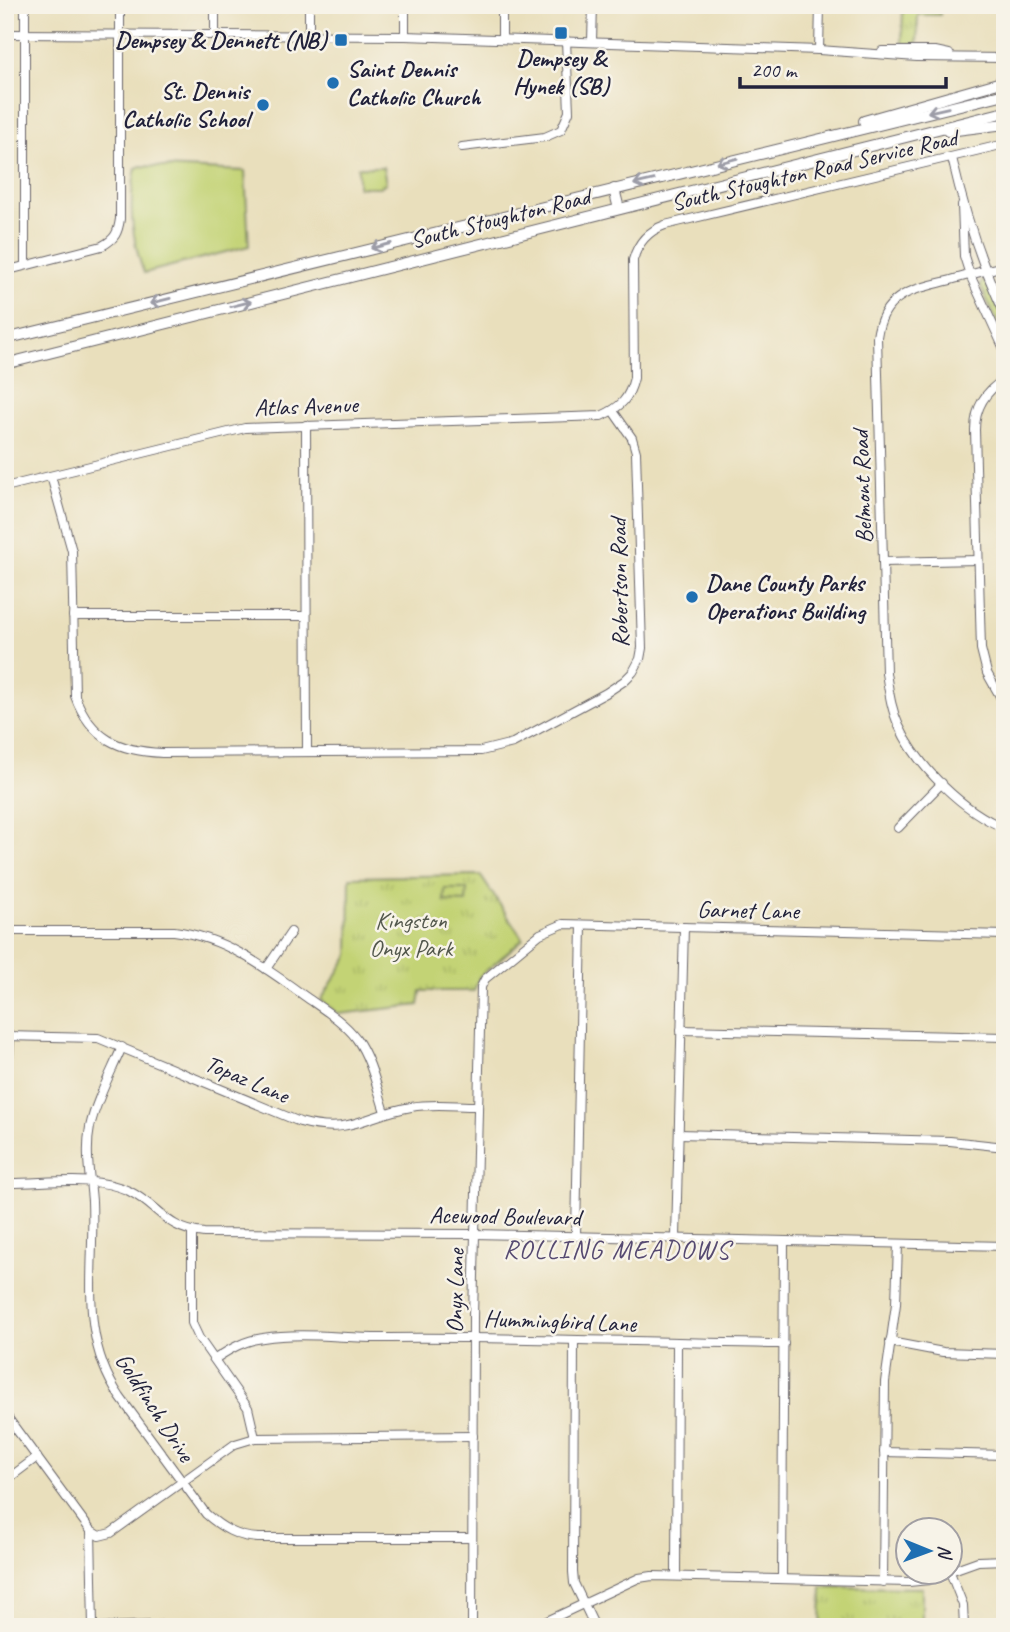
<svg xmlns="http://www.w3.org/2000/svg" width="1010" height="1632" viewBox="0 0 1010 1632" font-family="Caveat,sans-serif">
  <style>
    .grass { fill: url(#grass-tufts); stroke: #727a58; stroke-width: 2 }
    .pitch { fill: #c3d375; stroke: #727a58; stroke-width: 2 }
    .lines { fill: none; stroke-linecap: round; stroke-linejoin: round }
    .minor-casing { stroke: #686468; stroke-width: 10 }
    .major-casing { stroke: #686468; stroke-width: 12 }
    .minor { stroke: #fff; stroke-width: 8 }
    .major { stroke: #fff; stroke-width: 10 }
    .oneway { stroke: #9c9ca7 }
    .poi-dot { fill: #1f6fb2; stroke: #f7f3e8; stroke-width: 2.5 }
    .labels { text-anchor: middle; stroke-width: 5; stroke-linejoin: round; paint-order: stroke }
    .poi-label { font-size: 24px; font-weight: bold; fill: #22223b; stroke: #f7f3e8; text-anchor: end }
    .street-label { font-size: 24px; fill: #22223b; stroke: #f7f3e8 }
    .park-label { font-size: 24px; fill: #52574c; stroke: #f7f3e8 }
    .neighbourhood-label { font-size: 26px; letter-spacing: 2px; fill: #564a71; stroke: #f7f3e8 }
  </style>
  <defs>
    <pattern id="grass-tufts" width="24" height="20" patternUnits="userSpaceOnUse" patternTransform="scale(1.75)"><rect width="24" height="20" fill="#c3d375"/><path d="M3 7l-1-3M5 7V3M7 7l1-3M15 17l-1-3M17 17v-4M19 17l1-3" fill="none" stroke="#a7b566"/></pattern>
  </defs>
  <rect width="100%" height="100%" fill="#f7f3e8"/>
  <filter id="ink" filterUnits="userSpaceOnUse"><feTurbulence type="fractalNoise" baseFrequency=".0143" numOctaves="2"/><feDisplacementMap in="SourceGraphic" scale="14" xChannelSelector="R" yChannelSelector="G"/><feConvolveMatrix kernelMatrix="1 2 1 2 8 2 1 2 1" color-interpolation-filters="sRGB"/></filter>
  <filter id="wash" filterUnits="userSpaceOnUse"><feTurbulence type="fractalNoise" baseFrequency=".00686" numOctaves="4" result="noise"/><feDisplacementMap in="SourceGraphic" scale="28" xChannelSelector="R" yChannelSelector="G"/><feGaussianBlur stdDeviation="1.57" result="paint"/><feColorMatrix in="noise" values="0 0 0 0 0 0 0 0 0 0 0 0 0 0 0 0 0 1.4 0 .05"/><feComposite in="paint" operator="in"/></filter>
  <g filter="url(#wash)">
    <rect width="100%" height="100%" fill="#e9dfbc"/>
    <g class="grass">
      <path d="M903,5H939L940,15H918L917,44H902Z"/>
      <path d="M358,167H383L386,183L379,187H358Z"/>
      <path d="M984,279L1005,320V339L980,285Z"/>
      <path d="M480,875L523,939L479,977L474,991H421L419,1005L339,1014L321,1000L349,955L350,877Z"/>
      <path d="M822,1587L922,1588V1627H821Z"/>
    </g>
    <g class="pitch">
      <path d="M141,166L245,171L249,246L144,273C132,240 128,203 136,168Z"/>
      <path d="M445,889H467L466,902L444,901Z"/>
    </g>
  </g>
  <g filter="url(#ink)">
    <g class="lines">
      <defs>
        <g id="minor">
          <path d="M25,5V265"/>
          <path d="M215,5V35"/>
          <path d="M405,5V36"/>
          <path d="M5,34L405,36L819,50L917,57L1005,58"/>
          <path d="M309,35V5"/>
          <path d="M502,38V5"/>
          <path d="M592,41L593,5"/>
          <path d="M819,50L820,5"/>
          <path d="M882,51H935L949,54"/>
          <path d="M462,147L545,137L561,130L569,112L566,40"/>
          <path d="M952,158C964,210 981,265 1005,314"/>
          <path d="M962,205L964,256L970,275L1005,351"/>
          <path d="M1005,266C985,270 966,276 947,281C912,290 883,294 877,337L886,673C889,691 891,709 899,726C917,766 964,812 1005,828"/>
          <path d="M5,271L102,246C115,239 118,233 120,219V5"/>
          <path d="M1005,379C985,391 975,407 975,430L981,649L987,673L1005,705"/>
          <path d="M306,425L307,752"/>
          <path d="M51,476L72,551L75,696C91,739 119,751 162,753L481,751L513,743L606,693L624,681L633,672L640,659L642,648L636,452L632,438L613,411"/>
          <path d="M5,487L245,428L601,416C621,407 629,399 634,378L633,260C638,242 648,231 665,225L1005,144"/>
          <path d="M883,562L978,560"/>
          <path d="M73,616H306"/>
          <path d="M898,828L942,783"/>
          <path d="M5,931H174C225,937 266,968 306,997C323,1009 343,1021 356,1038C371,1059 377,1088 385,1112"/>
          <path d="M266,969L291,932"/>
          <path d="M681,1030L1005,1037"/>
          <path d="M5,1036L98,1038L300,1122C352,1136 364,1115 411,1107C432,1103 455,1106 476,1106"/>
          <path d="M122,1047C111,1073 96,1100 90,1127C85,1152 90,1176 92,1201C95,1271 78,1335 120,1397L206,1514C222,1528 237,1537 258,1538H472"/>
          <path d="M5,1061L9,1058L10,1036"/>
          <path d="M679,1134L950,1141L1005,1147"/>
          <path d="M5,1183C44,1184 93,1174 129,1191C159,1206 165,1229 204,1233L475,1234L1005,1246"/>
          <path d="M192,1232V1323L199,1338L248,1408L255,1438"/>
          <path d="M576,1236L582,925"/>
          <path d="M676,1237L684,927"/>
          <path d="M574,1341L573,1572L574,1583L595,1627"/>
          <path d="M890,1342L943,1352L1005,1354"/>
          <path d="M215,1359C230,1349 245,1340 263,1338C301,1332 342,1338 380,1338C514,1336 649,1343 784,1344"/>
          <path d="M5,1414L91,1531L93,1627"/>
          <path d="M884,1452L1005,1455"/>
          <path d="M5,1481L37,1457"/>
          <path d="M91,1531L99,1536L111,1533L235,1444L255,1438L473,1436"/>
          <path d="M950,1571L978,1561L1005,1560"/>
          <path d="M950,1572L963,1605L964,1627"/>
          <path d="M676,1575L677,1344"/>
          <path d="M782,1578L784,1241"/>
          <path d="M883,1582L885,1382L896,1304L898,1244"/>
          <path d="M100,1627L186,1624L198,1627"/>
          <path d="M472,1627L473,1317L481,987L485,979L540,934L563,924L1005,935"/>
          <path d="M534,1627L639,1578L652,1576L909,1582L929,1580L948,1572"/>
        </g>
        <g id="major">
          <path d="M864,121L1005,81"/>
          <path d="M948,131L1005,124"/>
          <path d="M614,189L619,209"/>
          <path d="M5,339L1005,94"/>
          <path d="M5,364L1005,112"/>
        </g>
      </defs>
      <use href="#minor" class="minor-casing"/>
      <use href="#major" class="major-casing"/>
      <use href="#minor" class="minor"/>
      <use href="#major" class="major"/>
    </g>
    <defs><path id="oneway-shaft" d="M-6 0H5M1.5-3L5.5 0L1.5 3" fill="none" stroke-width="1.6" stroke-linecap="round" stroke-linejoin="round" transform="scale(1.75)"/></defs>
    <g class="oneway">
      <use href="#oneway-shaft" transform="translate(938 110) rotate(167)"/>
      <use href="#oneway-shaft" transform="translate(727 161) rotate(165)"/>
      <use href="#oneway-shaft" transform="translate(644 182) rotate(167)"/>
      <use href="#oneway-shaft" transform="translate(381 246) rotate(166)"/>
      <use href="#oneway-shaft" transform="translate(160 301) rotate(166)"/>
      <use href="#oneway-shaft" transform="translate(241 304) rotate(-14)"/>
    </g>
  </g>
  <g class="poi-dot">
    <rect x="554" y="26" width="14" height="14" rx="3.5"/>
    <rect x="334" y="33" width="14" height="14" rx="3.5"/>
    <circle cx="333" cy="83" r="7"/>
    <circle cx="263" cy="105" r="7"/>
    <circle cx="692" cy="597" r="7"/>
  </g>
  <g class="labels">
    <g class="poi-label">
      <text x="327" y="48">Dempsey &amp; Dennett (NB)</text>
      <text x="561" y="66" text-anchor="middle">Dempsey &amp;<tspan x="561" dy="28">Hynek (SB)</tspan></text>
      <text x="347" y="77" text-anchor="start">Saint Dennis<tspan x="347" dy="28">Catholic Church</tspan></text>
      <text x="249" y="99">St. Dennis<tspan x="249" dy="28">Catholic School</tspan></text>
      <text x="706" y="591" text-anchor="start">Dane County Parks<tspan x="706" dy="28">Operations Building</tspan></text>
    </g>
    <g class="street-label">
      <text transform="translate(814 170) rotate(-13)" y="8">South Stoughton Road Service Road</text>
      <text transform="translate(500 218) rotate(-14)" y="8">South Stoughton Road</text>
      <text transform="translate(306 406) rotate(-2)" y="8">Atlas Avenue</text>
      <text transform="translate(862 487) rotate(-92)" y="8">Belmont Road</text>
      <text transform="translate(619 583) rotate(-91)" y="8">Robertson Road</text>
      <text transform="translate(748 910) rotate(1)" y="8">Garnet Lane</text>
      <text transform="translate(247 1079) rotate(23)" y="8">Topaz Lane</text>
      <text transform="translate(505 1216) rotate(1)" y="8">Acewood Boulevard</text>
      <text transform="translate(455 1291) rotate(-89)" y="8">Onyx Lane</text>
      <text transform="translate(560 1321) rotate(2)" y="8">Hummingbird Lane</text>
      <text transform="translate(155 1407) rotate(57)" y="8">Goldfinch Drive</text>
    </g>
    <g class="park-label">
      <text x="411" y="928">Kingston<tspan x="411" dy="28">Onyx Park</tspan></text>
    </g>
    <g class="neighbourhood-label">
      <text x="617" y="1258">ROLLING MEADOWS</text>
    </g>
  </g>
  <rect width="1010" height="1632" fill="none" stroke="#f7f3e8" stroke-width="28"/>
  <g transform="translate(929 1551) rotate(91)"><circle r="33" fill="#f7f3e8" stroke="#a29fa3" stroke-width="2"/>
  <path d="M0-5L12 26L0 18L-12 26Z" fill="#1f6fb2"/>
  <text y="-10" font-size="19" font-weight="bold" text-anchor="middle" fill="#22223b">N</text>
  </g>
  <path d="M740 77v10h206v-10" fill="none" stroke="#22223b" stroke-width="3.5"/>
  <text x="751" y="77" font-size="21" fill="#22223b" stroke="#f7f3e8" stroke-width="5" paint-order="stroke">200 m</text>
</svg>
